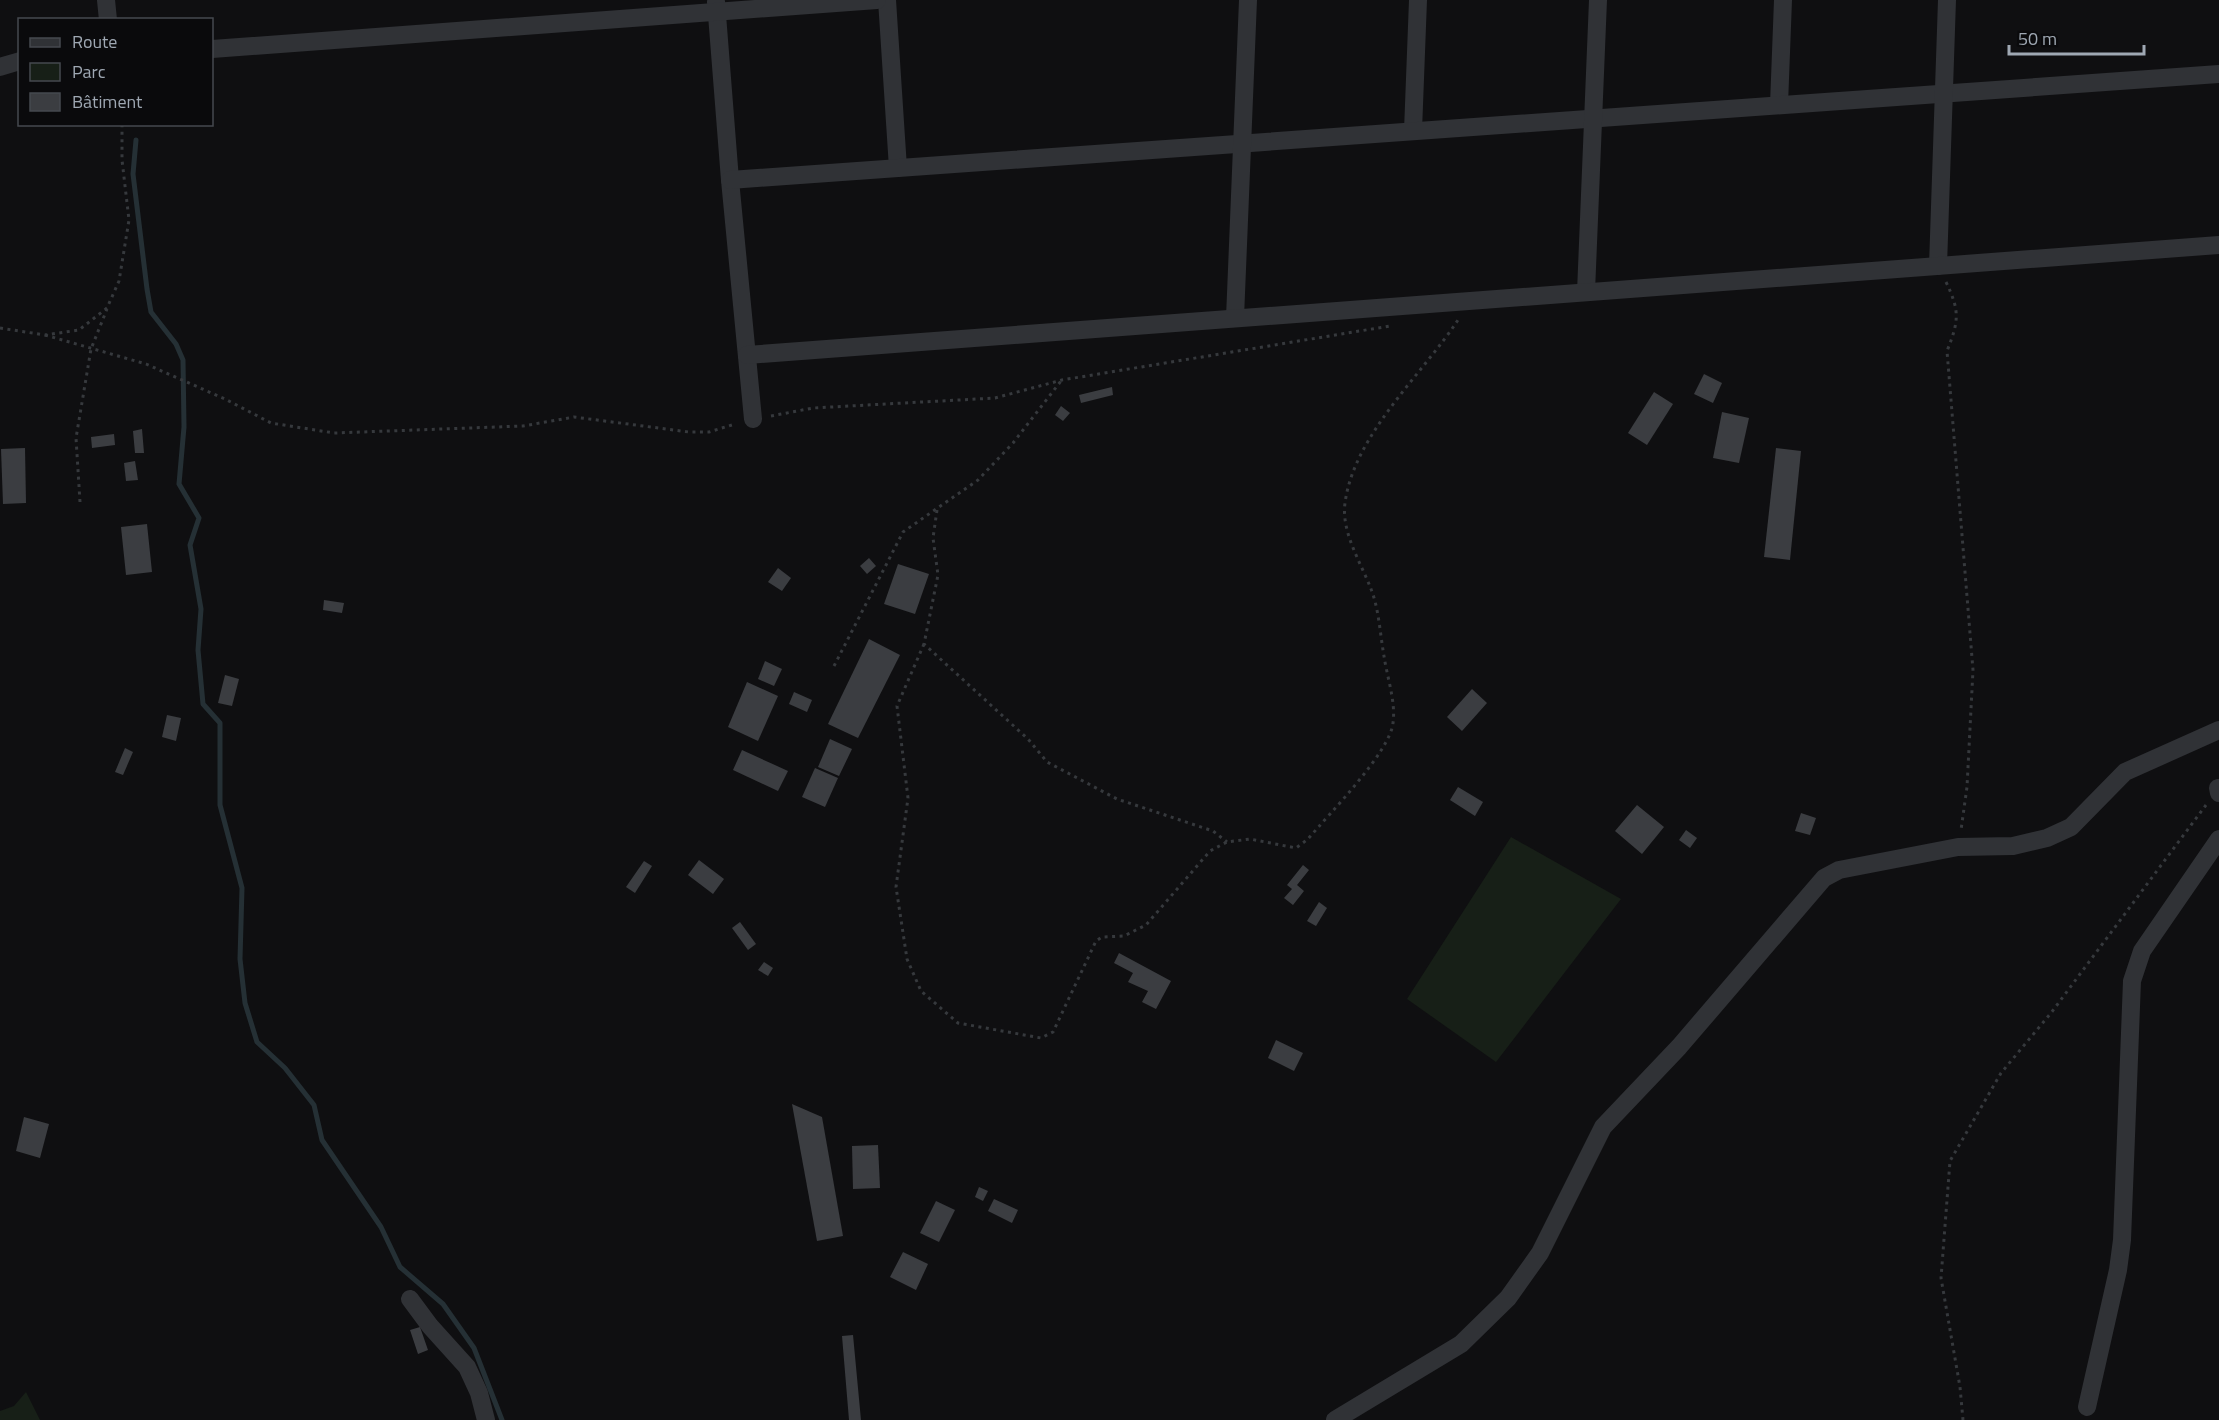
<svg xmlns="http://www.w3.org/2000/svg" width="2219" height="1420" viewBox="0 0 2219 1420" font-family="'Titillium Web',sans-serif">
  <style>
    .green { fill: #171f17 }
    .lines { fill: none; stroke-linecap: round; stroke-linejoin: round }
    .stream { stroke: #253035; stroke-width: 5 }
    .building { fill: #3b3d41 }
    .path { stroke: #36393d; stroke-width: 3; stroke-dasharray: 3 4.5; stroke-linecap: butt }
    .minor { stroke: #303236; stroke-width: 18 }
  </style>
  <rect width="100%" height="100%" fill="#0f0f11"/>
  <g class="green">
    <path d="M1511,837L1621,899L1496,1062L1407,999Z"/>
    <path d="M26,1392L40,1420H0V1411L14,1406Z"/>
  </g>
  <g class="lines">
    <path class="stream" d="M136,140L133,174L147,289L151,312L176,344L183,360L184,427L179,484L199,518L190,545L201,609L198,650L203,704L220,723V805L242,888L240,959L245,1003L257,1042L285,1068L314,1105L322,1140L381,1227L400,1267L443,1304L474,1348L502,1420"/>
  </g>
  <g class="building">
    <path d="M1704,374L1722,383L1713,403L1694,394Z"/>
    <path d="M1112,387L1113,395L1081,403L1079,395Z"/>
    <path d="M1654,392L1673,404L1647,445L1628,433Z"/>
    <path d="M1061,406L1070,413L1063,421L1055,415Z"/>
    <path d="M1722,412L1749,418L1739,463L1713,458Z"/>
    <path d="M142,429L144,453H135L133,431Z"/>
    <path d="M114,434L115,445L92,448L91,437Z"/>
    <path d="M25,448L26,503L3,504L1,449Z"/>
    <path d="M1776,448L1801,451L1790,560L1764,557Z"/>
    <path d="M135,461L138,480L126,481L124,463Z"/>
    <path d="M147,524L152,572L126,575L121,527Z"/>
    <path d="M869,558L876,566L867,574L860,566Z"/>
    <path d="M898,564L929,574L915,614L884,604Z"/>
    <path d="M778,568L791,578L782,591L768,582Z"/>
    <path d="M324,600L344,603L342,613L323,610Z"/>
    <path d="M869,639L900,655L858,738L828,724Z"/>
    <path d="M765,661L782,669L774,686L758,679Z"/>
    <path d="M225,675L239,679L232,706L218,703Z"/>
    <path d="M747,682L778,696L758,741L728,727Z"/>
    <path d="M1472,689L1487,703L1462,731L1447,717Z"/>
    <path d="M794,692L812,700L807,712L789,704Z"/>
    <path d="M167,715L181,718L176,741L162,737Z"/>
    <path d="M830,739L852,749L839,776L818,767Z"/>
    <path d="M125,748L133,752L123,775L115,772Z"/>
    <path d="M742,750L788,771L778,791L733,770Z"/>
    <path d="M815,768L838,778L825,807L802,797Z"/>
    <path d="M1458,787L1483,802L1475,816L1450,800Z"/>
    <path d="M1637,805L1664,827L1642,854L1615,831Z"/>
    <path d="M1801,813L1816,818L1810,835L1795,831Z"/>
    <path d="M1686,830L1697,838L1690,848L1679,840Z"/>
    <path d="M699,860L724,879L713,894L688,875Z"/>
    <path d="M644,861L652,866L635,893L626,887Z"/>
    <path d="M1303,865L1309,870L1297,885L1304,891L1293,905L1284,898L1292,889L1287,885Z"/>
    <path d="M1319,902L1327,908L1316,926L1307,921Z"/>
    <path d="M740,922L756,944L748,950L732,928Z"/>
    <path d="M1119,953L1171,981L1156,1009L1142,1002L1148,991L1128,982L1133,973L1114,963Z"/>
    <path d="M764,962L773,968L768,976L758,970Z"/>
    <path d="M1276,1040L1303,1053L1294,1071L1268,1058Z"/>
    <path d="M792,1104L822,1117L843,1236L817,1241Z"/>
    <path d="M24,1117L49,1124L40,1158L16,1151Z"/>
    <path d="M878,1145L880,1188L853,1189L852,1146Z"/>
    <path d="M979,1187L988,1191L983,1201L975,1197Z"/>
    <path d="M994,1199L1018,1210L1012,1223L988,1211Z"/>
    <path d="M936,1201L955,1210L939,1242L920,1233Z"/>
    <path d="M903,1252L928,1264L916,1290L890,1277Z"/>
    <path d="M420,1327L428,1350L418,1354L410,1330Z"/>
    <path d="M853,1335L861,1420H849L842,1336Z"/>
  </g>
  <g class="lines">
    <g class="path">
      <path d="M1946,282C1960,311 1959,321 1947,351L1973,670L1967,787L1961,830"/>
      <path d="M0,328L45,335L79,330L107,308L119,281L129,220L122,160V124"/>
      <path d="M45,335L146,364L225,399L271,423L334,433L523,426L574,417L689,432H709L735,424"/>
      <path d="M771,416L813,408L995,398L1062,380L1390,326"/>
      <path d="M80,502L76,438L91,349L107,309"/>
      <path d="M937,510L933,538L938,575L924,644L1028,739L1047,762L1117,799L1213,831L1227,842"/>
      <path d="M924,644L897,706L908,798L896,887L907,959L921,991L958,1023L1041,1038L1053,1032L1096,941L1102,937L1124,936L1146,925L1210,851L1227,842L1250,839L1296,848L1308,839C1329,814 1390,752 1393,723C1396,702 1387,677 1384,656C1380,634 1379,609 1371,589C1361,563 1341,532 1345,503C1354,435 1421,376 1458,320"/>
      <path d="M834,666L903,532L978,480L1013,443L1061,381"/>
      <path d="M1963,1420L1960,1387L1941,1278L1950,1161L2001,1073L2051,1013L2206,805"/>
    </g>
    <g class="minor">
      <path d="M106,0L108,20"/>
      <path d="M887,0L898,168"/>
      <path d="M716,2L730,180L753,419"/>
      <path d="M212,49L877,0"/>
      <path d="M0,67L20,61"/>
      <path d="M1779,105L1783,0"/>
      <path d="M1413,131L1418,0"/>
      <path d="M730,180L2219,74"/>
      <path d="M1938,266L1947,0"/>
      <path d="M1586,292L1598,0"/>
      <path d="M1235,318L1248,0"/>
      <path d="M747,355L2219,245"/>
      <path d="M2218,788L2219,793"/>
      <path d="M410,1299L430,1326L467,1367L479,1393L486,1420"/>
      <path d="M2087,1407L2118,1270L2122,1240L2132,981L2142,951L2219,839"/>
      <path d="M1335,1420L1461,1344L1508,1298L1540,1253L1603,1127L1679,1047L1824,878L1839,870L1958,847L2013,846L2047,838L2071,827L2125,772L2219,730"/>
    </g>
  </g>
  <rect x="18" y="18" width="195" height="108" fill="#0a0a0c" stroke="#46494f" stroke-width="1.5"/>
  <rect x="30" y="38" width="30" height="9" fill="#303236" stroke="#46494f" stroke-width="1.5"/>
  <text x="72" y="48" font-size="18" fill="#9fa8b3">Route</text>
  <rect x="30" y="63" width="30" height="18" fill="#171f17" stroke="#46494f" stroke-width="1.5"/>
  <text x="72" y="78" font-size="18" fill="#9fa8b3">Parc</text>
  <rect x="30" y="93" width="30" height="18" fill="#3b3d41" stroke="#46494f" stroke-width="1.5"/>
  <text x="72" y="108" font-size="18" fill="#9fa8b3">Bâtiment</text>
  <path d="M2009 45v9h135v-9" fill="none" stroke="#9fa8b3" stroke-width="3"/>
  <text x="2018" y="45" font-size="18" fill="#9fa8b3" stroke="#0a0a0c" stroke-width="4.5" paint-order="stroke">50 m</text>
</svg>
